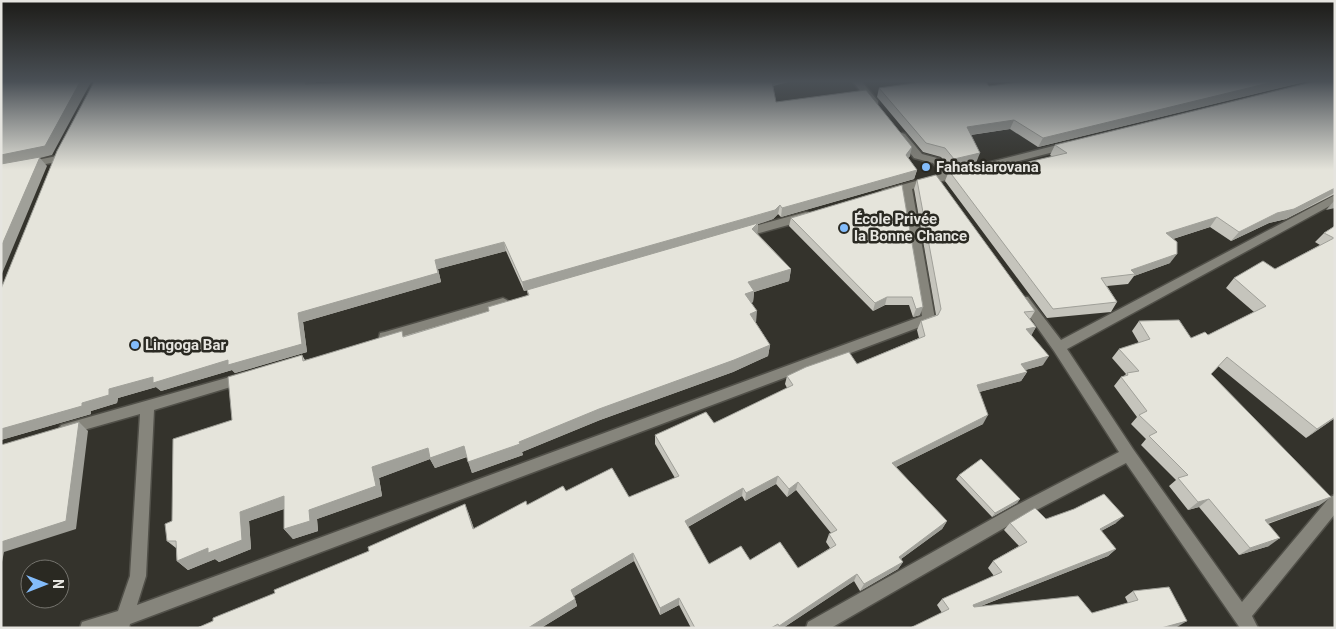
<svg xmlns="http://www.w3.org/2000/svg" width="1336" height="629" viewBox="0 0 1336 629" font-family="Roboto,sans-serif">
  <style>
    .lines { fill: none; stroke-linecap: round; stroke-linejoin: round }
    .minor-casing { stroke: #515049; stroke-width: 3 }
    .minor { fill: #86857c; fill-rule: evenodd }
    .wall { fill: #c5c4bc; fill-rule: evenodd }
    .shaded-wall { fill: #a0a099 }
    .building { fill: #e5e4db; stroke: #a0a099; fill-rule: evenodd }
    .poi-dot { fill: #83bcfb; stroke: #2a2922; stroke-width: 2 }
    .labels { text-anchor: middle; stroke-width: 5; stroke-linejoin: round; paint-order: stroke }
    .poi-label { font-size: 15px; font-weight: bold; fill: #e6e5e0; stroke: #2a2922; text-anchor: start }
  </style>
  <rect width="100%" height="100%" fill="#34332c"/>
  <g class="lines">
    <defs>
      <g id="minor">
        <path d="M853,82H862L878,101V105H872Z"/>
        <path d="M902,133L905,134L922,154L941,159L951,172L1069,142L1074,145L1073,147L912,189L935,319L933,322L130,624L129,628H80L82,622L118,611L130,576L140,414L66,435L61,433L59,429L61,425L244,373L249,374L251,378L249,382L244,383L154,410L146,576L137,605L922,316L901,192L887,195L882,192L883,190L942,174L933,163L914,158L897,136Z"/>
        <path d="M57,156L62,159L61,161L1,173V167Z"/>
        <path d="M1335,195V203L1067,349L1133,449L1242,602L1330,497L1335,495V514L1252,616L1258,628H1240L1126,463L1025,516L831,628H806L808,622L1015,506L1119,452L1054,351L1020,303L1018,300L1020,297H1028L1061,340Z"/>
        <path d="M806,212L810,213L812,216L810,219L741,238L735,234L737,231Z"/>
        <path d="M503,298L507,300L509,303L507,306L385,342L380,341L379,337L380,333L385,332Z"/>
      </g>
    </defs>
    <use href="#minor" class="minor-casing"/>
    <use href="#minor" class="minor"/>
  </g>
  <g class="wall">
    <path d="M94,82H316L314,84L358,82H788L773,86L776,102L910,156L908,158L917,170L914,179L781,217L778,214L773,219L758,224L757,233L791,269L789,281L754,292L753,302L751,303L756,323L770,345L768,356L733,372L600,420L522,452L523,455L472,473L467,457L435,468L430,459L379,478L382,496L317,519L318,531L293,539L284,529V509L249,521L251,549L219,562L215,559L188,570L177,561L176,548L167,541L172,521L232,420L302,355L305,360L404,336L489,311L528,296L527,290L744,227L524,291L506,251L438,269L441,282L303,322L307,352L235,373L232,370L161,391L156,387L118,398L117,403L91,411V414L1,440V289Z"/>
    <path d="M1020,82H1304L1038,147L1010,129L971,135L976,163L951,169L941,157L923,152L877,97L879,88L989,86Z"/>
    <path d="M1335,82V194L1286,219L1269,223L1231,241L1210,227L1173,239L1170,263L1134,276L1128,284L1107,286L1117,302L1111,312L1047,318L945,181L949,171H989L1053,157L1050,155L1055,145Z"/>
    <path d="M917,180L1035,311L1030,319L1036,327L1031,335L1043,365L1025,370L1027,372L1021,381L979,392L983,424L896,467L947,521L942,529L901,559L903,562L898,569L860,591L854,581L783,628H691L679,605L660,615L634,561L574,596L577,606L541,628H197L468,512L474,529L527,505L566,491L629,497L675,478L655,444V435L714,423L787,388L785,384L787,376L857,364L919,338L917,330L921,321L936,315L914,189ZM776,484L787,497L796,490L831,533L829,534L826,542L830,548L798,568L709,564L688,527L742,496L745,501Z"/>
    <path d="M902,185L920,315L913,317L909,305H885L873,311L789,226L791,218Z"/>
    <path d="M1335,226V418L1306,438L1218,366L1211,374L1320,505L1268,524L1269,546L1239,555L1199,507L1188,510L1169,486L1176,480L1141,445L1146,439L1131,424L1137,417L1114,386L1121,377L1124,376L1126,374L1112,358L1119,349L1139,343L1132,331L1139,321L1191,338L1208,335L1254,312L1226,288L1234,278L1275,269L1320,245L1315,242L1324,233Z"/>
    <path d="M959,475L1020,499L1017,503L992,517L956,479Z"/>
    <path d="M1046,519L1116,523L1101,531L1116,549L1108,556L981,606L1092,613L1128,603L1125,597L1133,591L1177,627L1175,628H910L942,613L937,605L942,599L994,576L988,568L993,561L1019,546L1004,530L1010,523Z"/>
  </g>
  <g class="shaded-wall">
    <path d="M80,82H91L52,155L40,158L47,166L1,276V155Z"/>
    <path d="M307,82H316L309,93L305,84Z"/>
    <path d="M771,82H788L770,86Z"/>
    <path d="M1273,82H1304L1038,147L1043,138Z"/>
    <path d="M1014,120L1010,129L963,136L967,127Z"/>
    <path d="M912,147L910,156L903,164L906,155Z"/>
    <path d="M980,153L976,163L951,169L954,159Z"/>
    <path d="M917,170L914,179L781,217L782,208Z"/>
    <path d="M1335,188L1334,193L1286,219L1269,223L1231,241L1239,232L1277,213Z"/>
    <path d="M1335,200V208L1326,210Z"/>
    <path d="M780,205L778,214L773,219L758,224L757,235L752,229L758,224L524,291L522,282Z"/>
    <path d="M1217,217L1210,227L1160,243L1166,233Z"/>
    <path d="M504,242L506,251L438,269L441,282L303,322L307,352L235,373L232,370L161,391L156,387L118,398L117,403L91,411V414L1,440V429L82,403L109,389L298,313L435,260Z"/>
    <path d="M1177,254L1170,263L1134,276L1135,274L1131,270Z"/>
    <path d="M791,269L789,281L754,292L753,302L743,306L745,294L748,282Z"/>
    <path d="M887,297L885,305L873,311L875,303Z"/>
    <path d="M923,307L920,315L913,317L916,309Z"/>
    <path d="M757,311L756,323L750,314Z"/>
    <path d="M1036,327L1031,336L1026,329Z"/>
    <path d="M770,345L768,356L733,372L600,420L522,452L523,455L472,473L468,462L599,409Z"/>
    <path d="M1049,356L1043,365L1015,373L1021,364Z"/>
    <path d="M1027,372L1021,381L972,394L977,385Z"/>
    <path d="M988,415L983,424L888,471L892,463Z"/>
    <path d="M1335,417V418L1306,438L1317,429Z"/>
    <path d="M79,422L88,431L76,529L4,552L1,567V542Z"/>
    <path d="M464,446L468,456L435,468L430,459L379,478L382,496L317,519L318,531L293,539L284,529L309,510L372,467L428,448Z"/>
    <path d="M778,476L776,484L745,501L746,493Z"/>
    <path d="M798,482L796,490L787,497L789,489Z"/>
    <path d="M743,488L742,496L684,529L685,521Z"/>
    <path d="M284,496L292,506L249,521L251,549L219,562L215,559L188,570L177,561L208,548L240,512Z"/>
    <path d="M1331,497L1320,505L1254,528L1265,520Z"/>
    <path d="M1020,499L1017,503L992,517L995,513Z"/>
    <path d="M1209,499L1199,507L1188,510L1198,502Z"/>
    <path d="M465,504L468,512L477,537L473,529Z"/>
    <path d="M1124,516L1116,523L1092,536L1100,529Z"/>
    <path d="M947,521L942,529L894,564L899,557Z"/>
    <path d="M1280,538L1269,546L1239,555L1250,548Z"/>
    <path d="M1116,549L1108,556L968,611L973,605Z"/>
    <path d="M633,553L634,561L573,597L571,590Z"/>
    <path d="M903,562L898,569L860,591L864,584Z"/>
    <path d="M857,574L854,581L783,628H778L779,626Z"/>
    <path d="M679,598V605L660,615V608Z"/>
    <path d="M575,599L577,606L541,628H528Z"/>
    <path d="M1187,621L1177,627L1175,628H1161Z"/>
  </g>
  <g class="building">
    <path d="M1,82H80L45,146L1,155Z"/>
    <path d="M94,82H307L305,84L358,82H772L776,102L866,90L912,147L906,155L917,170L782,208L780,205L775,210L522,282L504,242L435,260L438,273L298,313L302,344L228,365V360L153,383V377L109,389V395L82,403V406L1,429V289L57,151Z"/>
    <path d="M921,82H986L989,86L1020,82H1273L1043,138L1014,120L967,127L980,153L954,159L945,148L926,143L879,88Z"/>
    <path d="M1312,82H1335V188L1294,209L1277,213L1239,232L1217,217L1166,233L1177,242V254L1131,270L1135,274L1101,278L1117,302L1053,309L949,171L985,163L989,171L1067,153L1055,145Z"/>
    <path d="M40,157L1,247V164Z"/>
    <path d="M936,175L1035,311L1024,312L1036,327L1026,329L1049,356L1021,364L1027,372L977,385L988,415L892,463L947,521L899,557L903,562L864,584L857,574L779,626L778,624L771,628H695L679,598L660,608L633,553L571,590L575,599L528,628H197L213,621V618L275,593L274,590L369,551L368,547L465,504L473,529L526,501L527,505L563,486L566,491L612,468L629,497L679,476L655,435L706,412L714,423L793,385L787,376L806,367L849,352L857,364L925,336L921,321L938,315L941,309L917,180ZM778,476L789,489L798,482L837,530L829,534L836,545L798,568L780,542L750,560L741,546L709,564L685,521L743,488L746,493Z"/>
    <path d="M902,185L923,307L916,309L912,297H887L875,303L791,218Z"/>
    <path d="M758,223L752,229L791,269L748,282L754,291L745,294L757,311L750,314L770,345L734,360L599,409L519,442L520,444L468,462L464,446L430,458L428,448L372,467L376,486L309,510L310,521L284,529V496L240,512L242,540L208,553V548L177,561L176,541H167L165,524L172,521L173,439L232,420L228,377L302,355L303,361L402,331L403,337L489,311L488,307L529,295L527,290Z"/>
    <path d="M1335,226V417L1317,429L1227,357L1211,374L1331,497L1265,520L1280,538L1250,548L1209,499L1198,502L1178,478L1188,475L1149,436L1157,432L1139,415L1147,411L1121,377L1128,375L1127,373L1139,371L1119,349L1150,339L1139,321L1179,320L1191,338L1205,332L1208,335L1266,306L1234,278L1263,261L1275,269L1334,238L1324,233Z"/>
    <path d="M79,422L66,521L1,542V445Z"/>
    <path d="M981,459L1020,499L995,513L959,475Z"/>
    <path d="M1104,494L1124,516L1100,529L1116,549L973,605L974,607L1078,596L1092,613L1138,600L1133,591L1169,587L1187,621L1161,628H910L949,609L942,599L1002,572L993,561L1027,542L1010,523L1035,508L1046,519L1074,509Z"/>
  </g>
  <linearGradient id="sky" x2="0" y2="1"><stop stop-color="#1d1c18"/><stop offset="0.48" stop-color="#4a5056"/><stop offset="1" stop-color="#4a5056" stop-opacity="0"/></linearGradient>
  <rect width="1336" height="170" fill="url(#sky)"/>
  <g class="poi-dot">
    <circle cx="926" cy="167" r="5"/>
    <circle cx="844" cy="228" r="5"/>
    <circle cx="135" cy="345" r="5"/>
  </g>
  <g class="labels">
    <g class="poi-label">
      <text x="936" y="172">Fahatsiarovana</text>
      <text x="854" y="224">École Privée<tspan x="854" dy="17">la Bonne Chance</tspan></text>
      <text x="145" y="350">Lingoga Bar</text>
    </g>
  </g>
  <rect width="1336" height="629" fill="none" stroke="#e6e5e0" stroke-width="5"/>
  <g transform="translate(45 584) rotate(90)"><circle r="24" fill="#2a2922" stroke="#75746e"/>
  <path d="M0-4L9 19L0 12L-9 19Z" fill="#83bcfb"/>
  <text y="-8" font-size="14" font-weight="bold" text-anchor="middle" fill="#e6e5e0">N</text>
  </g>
</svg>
